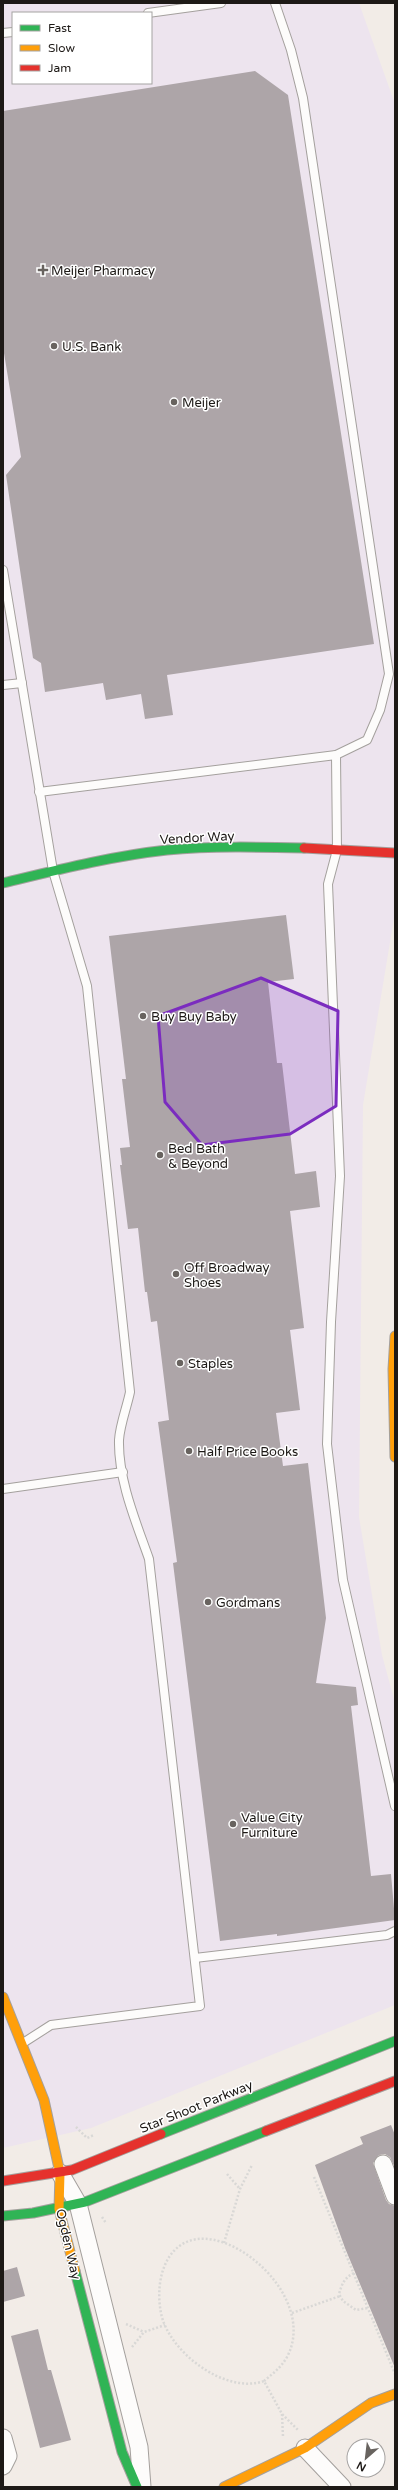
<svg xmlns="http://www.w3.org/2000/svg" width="398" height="2490" viewBox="0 0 398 2490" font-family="'Varela Round',sans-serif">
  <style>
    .commercial { fill: #ede4ee; fill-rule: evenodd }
    .building { fill: #ada5a8 }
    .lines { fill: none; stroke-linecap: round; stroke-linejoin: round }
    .lane-casing { stroke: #a4a09d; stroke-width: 10 }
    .street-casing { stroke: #a4a09d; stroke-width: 19 }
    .fast-casing { stroke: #a4a09d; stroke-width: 11 }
    .slow-casing { stroke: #a4a09d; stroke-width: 11 }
    .jam-casing { stroke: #a4a09d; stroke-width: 11 }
    .path { stroke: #d9d8d6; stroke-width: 2.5; stroke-dasharray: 2 2; stroke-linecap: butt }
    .lane { stroke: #fdfcfb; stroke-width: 8 }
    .street { stroke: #fdfcfb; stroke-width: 17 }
    .fast { stroke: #30b455; stroke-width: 9 }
    .slow { stroke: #ff9f0a; stroke-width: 9 }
    .jam { stroke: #e5322d; stroke-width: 9 }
    .marked { fill: #7b2cbf; fill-opacity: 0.2; stroke: #7b2cbf; stroke-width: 3; stroke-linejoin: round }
    .poi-dot { fill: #68635f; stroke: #fff; stroke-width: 1.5 }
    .labels { text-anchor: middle; stroke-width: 3; stroke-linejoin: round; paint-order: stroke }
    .poi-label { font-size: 13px; fill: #1d1916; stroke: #fff; text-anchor: start }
    .street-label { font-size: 13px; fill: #1d1916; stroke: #fff }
  </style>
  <rect width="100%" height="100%" fill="#f2ece7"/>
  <path class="commercial" d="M3,3H359L395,104V912L363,1105L359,1517L382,1655L395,1703V2005L91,2128L3,2148ZM13,13H151V83H13Z"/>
  <g class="building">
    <path d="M255,71L288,95L374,644L167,675L173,715L145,719L141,694L106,700L103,683L45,692L41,663L33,658L6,475L21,457L3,347V111Z"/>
    <path d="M286,915L294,979L268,982L277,1063H282L295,1174L316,1171L320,1207L290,1211L304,1328L290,1330L300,1410L276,1413L283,1466L308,1463L326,1618L316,1683L356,1687L358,1705L351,1706L371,1876L391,1874L395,1920L277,1936V1934L220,1941L173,1563L177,1562L158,1422L169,1420L157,1321L151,1322L147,1292H145L138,1228L128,1229L120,1165H122L120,1148L130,1147L122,1079H126L109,936Z"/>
    <path d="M391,2125L395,2135V2168L390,2157L385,2154L379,2155L373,2163L386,2200L389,2204L395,2206V2368L345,2248L315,2165L363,2144L360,2137Z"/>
    <path d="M17,2267L25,2296L3,2302V2271Z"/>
    <path d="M38,2329L48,2370H51L71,2440L40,2448L11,2336Z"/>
  </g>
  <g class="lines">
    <defs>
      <g id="lane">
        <path d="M148,13L221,3"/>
        <path d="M3,33L13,32"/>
        <path d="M3,570L53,871L87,986L130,1392C127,1407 120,1424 119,1440C118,1480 136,1522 149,1559L200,2006L51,2025L23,2043"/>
        <path d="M3,685L22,683"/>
        <path d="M336,755L337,850L328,884L340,1176L331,1322L327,1444L343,1580L395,1806"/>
        <path d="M39,792L336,755L367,740L380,710L389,674L303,98L291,50L275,3"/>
        <path d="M3,1489L123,1472"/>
        <path d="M195,1958L387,1935L395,1931"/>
      </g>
      <g id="street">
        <path d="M383,2164L395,2196"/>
        <path d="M60,2173L78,2204L139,2447L142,2487"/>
        <path d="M3,2438L8,2456L3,2466"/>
        <path d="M305,2448L342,2487"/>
      </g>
      <g id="fast">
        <path d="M3,883C57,870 112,856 167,850C212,846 258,847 304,848"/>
        <path d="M161,2134L395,2041"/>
        <path d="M3,2216L33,2213L85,2202L266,2131"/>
        <path d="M75,2271L122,2452L137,2487"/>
      </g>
      <g id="slow">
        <path d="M395,1336L393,1369L395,1457"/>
        <path d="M3,1997L44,2100L60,2173L59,2209L75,2271"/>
        <path d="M224,2487L305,2448L371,2403L395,2394"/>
      </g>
      <g id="jam">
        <path d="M304,848L395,853"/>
        <path d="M266,2131L395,2081"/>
        <path d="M3,2181L72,2170L161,2134"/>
      </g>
    </defs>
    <use href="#lane" class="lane-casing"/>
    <use href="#street" class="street-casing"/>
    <use href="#fast" class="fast-casing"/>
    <use href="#slow" class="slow-casing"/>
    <use href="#jam" class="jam-casing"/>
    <g class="path">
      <path d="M76,2127L87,2138L94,2135"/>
      <path d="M227,2174L240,2189"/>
      <path d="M314,2177L395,2374"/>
      <path d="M102,2217L106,2223"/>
      <path d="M224,2243L240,2189L252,2165"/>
      <path d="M354,2273C344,2278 342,2284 339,2294L343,2301L356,2310L368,2308"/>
      <path d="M292,2313L340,2296"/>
      <path d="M126,2324L144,2332"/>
      <path d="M132,2347L144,2332L165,2325"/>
      <path d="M264,2381C272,2374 281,2368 287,2357C311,2312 265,2256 222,2242C172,2226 153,2272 161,2313C168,2351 225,2395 264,2381L282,2414L298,2430"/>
      <path d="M282,2414L283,2437"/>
    </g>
    <use href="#lane" class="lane"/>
    <use href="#street" class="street"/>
    <use href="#fast" class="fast"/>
    <use href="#slow" class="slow"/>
    <use href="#jam" class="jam"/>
  </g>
  <path class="marked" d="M261,978L338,1011L336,1106L290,1134L202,1145L165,1102L158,1016Z"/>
  <g class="poi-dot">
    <path d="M41 264h4v4h4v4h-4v4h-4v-4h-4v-4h4z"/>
    <circle cx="54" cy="346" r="4"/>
    <circle cx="174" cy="402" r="4"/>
    <circle cx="143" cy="1016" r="4"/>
    <circle cx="160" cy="1155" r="4"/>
    <circle cx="176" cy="1274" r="4"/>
    <circle cx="180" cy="1363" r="4"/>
    <circle cx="189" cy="1451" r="4"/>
    <circle cx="208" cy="1602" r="4"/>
    <circle cx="233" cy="1824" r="4"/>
  </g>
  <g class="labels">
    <g class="poi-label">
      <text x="51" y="275">Meijer Pharmacy</text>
      <text x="62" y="351">U.S. Bank</text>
      <text x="182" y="407">Meijer</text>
      <text x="151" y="1021">Buy Buy Baby</text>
      <text x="168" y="1153">Bed Bath<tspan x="168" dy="15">&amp; Beyond</tspan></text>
      <text x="184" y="1272">Off Broadway<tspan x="184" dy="15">Shoes</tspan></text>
      <text x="188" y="1368">Staples</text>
      <text x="197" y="1456">Half Price Books</text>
      <text x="216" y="1607">Gordmans</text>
      <text x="241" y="1822">Value City<tspan x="241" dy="15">Furniture</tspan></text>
    </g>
    <g class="street-label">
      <text transform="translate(197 837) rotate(-3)" y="5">Vendor Way</text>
      <text transform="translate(196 2106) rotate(-22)" y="5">Star Shoot Parkway</text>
      <text transform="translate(69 2244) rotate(77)" y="5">Ogden Way</text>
    </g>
  </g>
  <rect width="398" height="2490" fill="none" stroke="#1d1916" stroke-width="8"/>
  <rect x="12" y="12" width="140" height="72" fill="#ffffff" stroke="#a5a3a2"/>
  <rect x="20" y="25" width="20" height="6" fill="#30b455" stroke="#a5a3a2"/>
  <text x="48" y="32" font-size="12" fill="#1d1916">Fast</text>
  <rect x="20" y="45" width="20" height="6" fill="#ff9f0a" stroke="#a5a3a2"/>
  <text x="48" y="52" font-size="12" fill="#1d1916">Slow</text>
  <rect x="20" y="65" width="20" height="6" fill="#e5322d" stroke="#a5a3a2"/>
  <text x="48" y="72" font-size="12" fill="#1d1916">Jam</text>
  <g transform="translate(366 2458) rotate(208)"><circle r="19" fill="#ffffff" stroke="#a5a3a2"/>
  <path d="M0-3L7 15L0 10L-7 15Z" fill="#68635f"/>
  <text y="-6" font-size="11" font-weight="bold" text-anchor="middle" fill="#1d1916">N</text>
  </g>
</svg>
